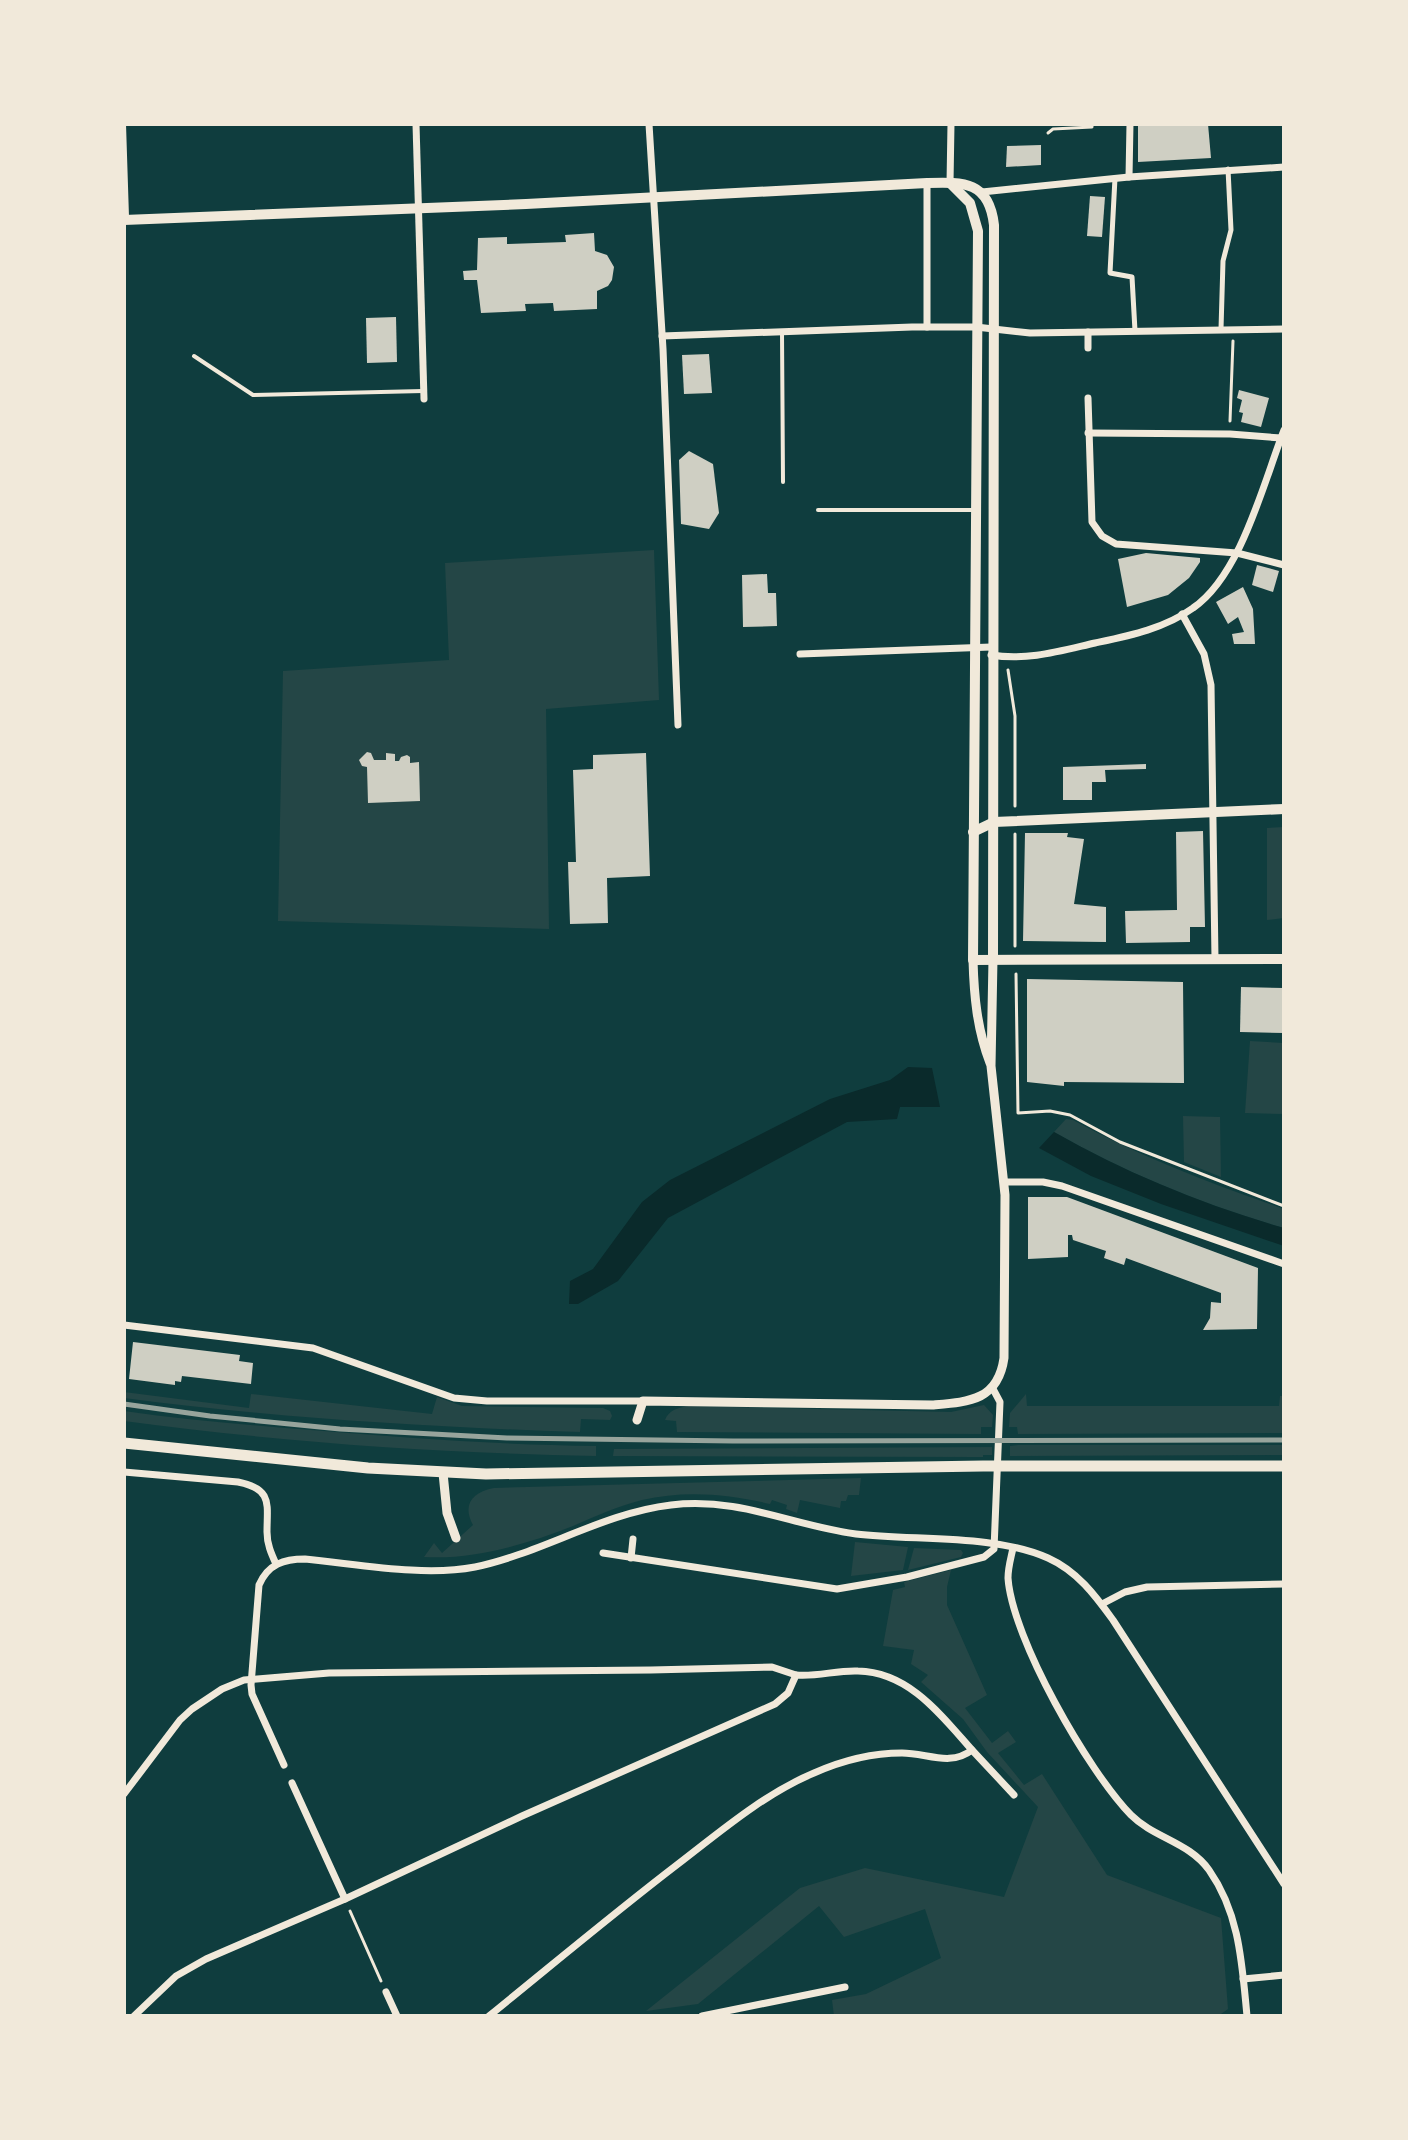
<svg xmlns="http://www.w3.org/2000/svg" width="1408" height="2140" viewBox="0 0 1408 2140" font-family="'IBM Plex Sans',sans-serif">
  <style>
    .green { fill: #244646 }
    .water { fill: #0a2a2b }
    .building { fill: #cfcfc3 }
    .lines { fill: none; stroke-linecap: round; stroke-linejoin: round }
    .path { stroke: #f1e9da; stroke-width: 3 }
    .service { stroke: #f1e9da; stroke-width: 4 }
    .pedestrian { stroke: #f1e9da; stroke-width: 5 }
    .minor { stroke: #f1e9da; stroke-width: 7 }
    .tertiary { stroke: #f1e9da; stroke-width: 9 }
    .secondary { stroke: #f1e9da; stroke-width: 10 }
    .primary { stroke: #f1e9da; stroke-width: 11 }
    .rail { stroke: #97a49c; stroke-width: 5 }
  </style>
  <rect width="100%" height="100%" fill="#0f3d3e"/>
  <g class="green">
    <path d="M654,550L659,700L546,709L549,929L278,921L283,671L449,660L445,563Z"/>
    <path d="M1284,827V918L1267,920V828Z"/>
    <path d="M1250,1041L1284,1043V1114L1245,1113Z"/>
    <path d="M1183,1116L1220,1117L1221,1177L1184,1162Z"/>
    <path d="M1066,1119L1073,1120C1141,1157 1212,1184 1284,1209V1228C1204,1205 1126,1173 1054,1132Z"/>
    <path d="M124,1392L249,1408L251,1394L432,1414L437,1397L462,1406L603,1408L610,1411L612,1416L610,1420L581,1419L580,1432C427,1427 276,1418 124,1398Z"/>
    <path d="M1026,1394L1027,1406H1279L1280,1396H1284V1433L1018,1434L1017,1427H1009L1010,1413Z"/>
    <path d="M984,1405L993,1415L992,1427H981V1434L677,1432L676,1421L665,1420C669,1410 677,1408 688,1406L951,1412Z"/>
    <path d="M124,1411C186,1420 249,1425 311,1430C406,1438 501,1445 596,1446V1456C438,1453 281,1442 124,1421Z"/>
    <path d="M1018,1445H1284V1455L1010,1456V1446Z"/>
    <path d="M992,1447V1455H983V1457L613,1456L614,1449Z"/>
    <path d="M861,1478L859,1495H848L846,1501H841L840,1508L800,1500L797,1513L786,1509L787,1505L772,1500L770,1504C729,1494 684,1490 642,1500C618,1506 596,1516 573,1526C527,1544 475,1560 424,1557L434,1543L442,1553L473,1525C462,1505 472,1492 494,1488Z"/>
    <path d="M855,1542L908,1547L903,1570L851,1576Z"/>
    <path d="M914,1548L961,1550L963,1553L961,1557L908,1570Z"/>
    <path d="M951,1570L947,1587V1605L987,1695L965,1708L992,1743L1008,1731L1016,1742L998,1753L1024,1785L1042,1774L1107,1875L1221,1918L1228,2009L1218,2016H834L832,2000L866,1994L941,1958L925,1909L844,1937L819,1906L698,2004L646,2011L800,1888L865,1868L1004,1897L1038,1807L987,1752L963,1719L921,1682L928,1675L911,1664L914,1650L883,1646L893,1590L905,1587L904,1582Z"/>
  </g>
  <g class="water">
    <path d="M908,1067L932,1068L940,1107H900L897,1119L847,1122L668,1218L618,1281L578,1304H569L570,1281L593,1269L642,1202L670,1180L830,1099L890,1080Z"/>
    <path d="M1054,1132C1126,1173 1204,1205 1284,1228V1246L1161,1204L1091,1176L1039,1148Z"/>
  </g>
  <g class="building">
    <path d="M1138,124H1208L1211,158L1138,162Z"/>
    <path d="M1041,145V165L1006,167L1007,146Z"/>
    <path d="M1090,196L1105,197L1102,237L1087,236Z"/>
    <path d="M594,233L595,251L607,255L614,267L612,280L608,286L597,291V309L554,311L553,303L525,304L526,311L481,313L477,280H464L463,271L477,270L478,238L507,237V244L566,242L565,235Z"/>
    <path d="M396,317L397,362L367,363L366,318Z"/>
    <path d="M709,354L712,393L684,394L682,355Z"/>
    <path d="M1239,390L1269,398L1261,427L1241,422L1243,413L1239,412L1242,400L1237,398Z"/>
    <path d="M689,451L713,464L719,513L709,529L681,524L679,460Z"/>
    <path d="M1146,553L1200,558V562L1189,578L1168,595L1127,607L1118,559Z"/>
    <path d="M1257,565L1279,571L1273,592L1252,585Z"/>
    <path d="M767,574L768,593H776L777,626L743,627L742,575Z"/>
    <path d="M1243,587L1253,609L1255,644H1234L1232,634L1244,632L1238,617L1228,624L1216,602Z"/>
    <path d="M367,752L371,753L374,760H386V753L395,754V761H399L401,757L407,755L410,757V763L419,762L420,801L368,803L367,767L362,766L359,760Z"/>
    <path d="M646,753L650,876L607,878L608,923L570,924L568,862H576L573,770L593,769V755Z"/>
    <path d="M1146,764V769L1105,770L1106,782H1092V800H1063V767Z"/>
    <path d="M1203,831L1205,927H1190V942L1126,943L1125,911L1177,910L1176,832Z"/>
    <path d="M1025,833H1068L1067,837L1084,839L1074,904L1106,907V942L1023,941Z"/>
    <path d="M1027,979L1183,982L1184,1083L1064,1082V1086L1027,1082Z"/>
    <path d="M1241,987L1284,988V1033L1240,1032Z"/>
    <path d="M1028,1197H1067L1258,1268L1257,1329L1203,1330L1210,1318L1211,1302L1221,1303V1293L1126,1258L1124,1265L1104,1258L1106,1251L1073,1240L1072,1235H1068V1257L1028,1259Z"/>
    <path d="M133,1342L240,1355L239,1361L253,1363L251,1384L182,1376L181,1382L175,1381V1385L129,1379Z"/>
  </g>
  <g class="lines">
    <g class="path">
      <path d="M1048,133L1053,129L1092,127V124"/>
      <path d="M1230,421L1233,341"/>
      <path d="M1008,670L1015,716V806"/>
      <path d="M1015,946V834"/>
      <path d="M1016,974L1018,1113L1050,1111L1070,1115L1120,1142L1284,1206"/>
      <path d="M350,1911L381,1981"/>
    </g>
    <g class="service">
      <path d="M124,124L127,217"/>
      <path d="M782,333L783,482"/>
      <path d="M194,356L253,395L423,391"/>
      <path d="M818,510H975"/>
    </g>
    <g class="pedestrian">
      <path d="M1115,178L1110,273L1132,277L1135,331"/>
      <path d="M1221,329L1223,261L1231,230L1228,169"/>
    </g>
    <g class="minor">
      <path d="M416,124L424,399"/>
      <path d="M649,124L663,349L678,725"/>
      <path d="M1129,177L1130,124"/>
      <path d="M927,183V327"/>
      <path d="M950,183L951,124"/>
      <path d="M982,192L1129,177L1284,167"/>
      <path d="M662,336L912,327H976L1030,333L1284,329"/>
      <path d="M1088,348V332"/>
      <path d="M1088,398L1092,522L1102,536L1116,544L1237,553L1284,565"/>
      <path d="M1088,433L1230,434L1281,438"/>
      <path d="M1182,614L1204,654L1211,685L1215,959"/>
      <path d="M800,654L991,647"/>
      <path d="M991,655C1027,661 1060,651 1095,643C1128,636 1164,629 1193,608C1241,575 1263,484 1284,430"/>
      <path d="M1005,1182H1043L1062,1186L1284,1264"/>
      <path d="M124,1325L313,1348L454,1398L487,1401H643"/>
      <path d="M124,1472L238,1482C273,1489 267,1504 267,1532C267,1544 271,1553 276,1564"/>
      <path d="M1013,1548C1011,1558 1008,1567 1008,1578C1012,1638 1088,1771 1131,1815C1154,1838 1189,1842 1209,1870C1240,1914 1242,1965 1247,2016"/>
      <path d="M603,1553L837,1589L907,1577L984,1557L994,1549L1000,1402L992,1387"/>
      <path d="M631,1558L633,1539"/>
      <path d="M1102,1604L1125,1592L1147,1587L1284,1584"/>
      <path d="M284,1765L252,1694L251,1685L259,1585C268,1564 284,1559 305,1559C358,1564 423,1577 475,1567C542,1553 603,1513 671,1505C740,1497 790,1525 856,1534C914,1541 995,1534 1048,1558C1077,1571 1095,1595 1113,1620L1284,1884"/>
      <path d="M292,1783L345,1899"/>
      <path d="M124,1794L180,1720L192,1709L222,1689L244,1680L329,1673L651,1670L772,1667L796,1675"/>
      <path d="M1243,1979L1284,1975"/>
      <path d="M386,1992L397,2016"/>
      <path d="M134,2016L176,1976L206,1959L345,1899L522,1816L775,1704L788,1693L796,1675C817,1677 837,1670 858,1671C909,1672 941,1715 972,1750"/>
      <path d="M489,2016C552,1965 614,1913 678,1864C721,1831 764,1794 814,1773C841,1761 872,1753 902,1753C927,1753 950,1767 972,1750L1014,1795"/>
      <path d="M702,2016L845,1987"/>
    </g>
    <g class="tertiary">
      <path d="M973,960C974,996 977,1029 990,1063"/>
      <path d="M637,1420L643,1401L932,1405C968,1402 998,1401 1004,1358L1005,1195L991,1066L993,959"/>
      <path d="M443,1473L447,1513L456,1538"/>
    </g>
    <g class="secondary">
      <path d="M950,183L970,203L978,231L973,960L1284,959"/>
      <path d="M124,220L526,204L927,183C964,182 989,181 994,225L993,959"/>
      <path d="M973,832L994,822L1284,809"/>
    </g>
    <path class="primary" d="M124,1443L368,1468L486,1474L983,1466H1284"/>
    <path class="rail" d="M124,1404L210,1416L340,1429L507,1438L733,1441L1284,1440"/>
  </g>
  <rect width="1408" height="2140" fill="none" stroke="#f1e9da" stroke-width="252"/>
</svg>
